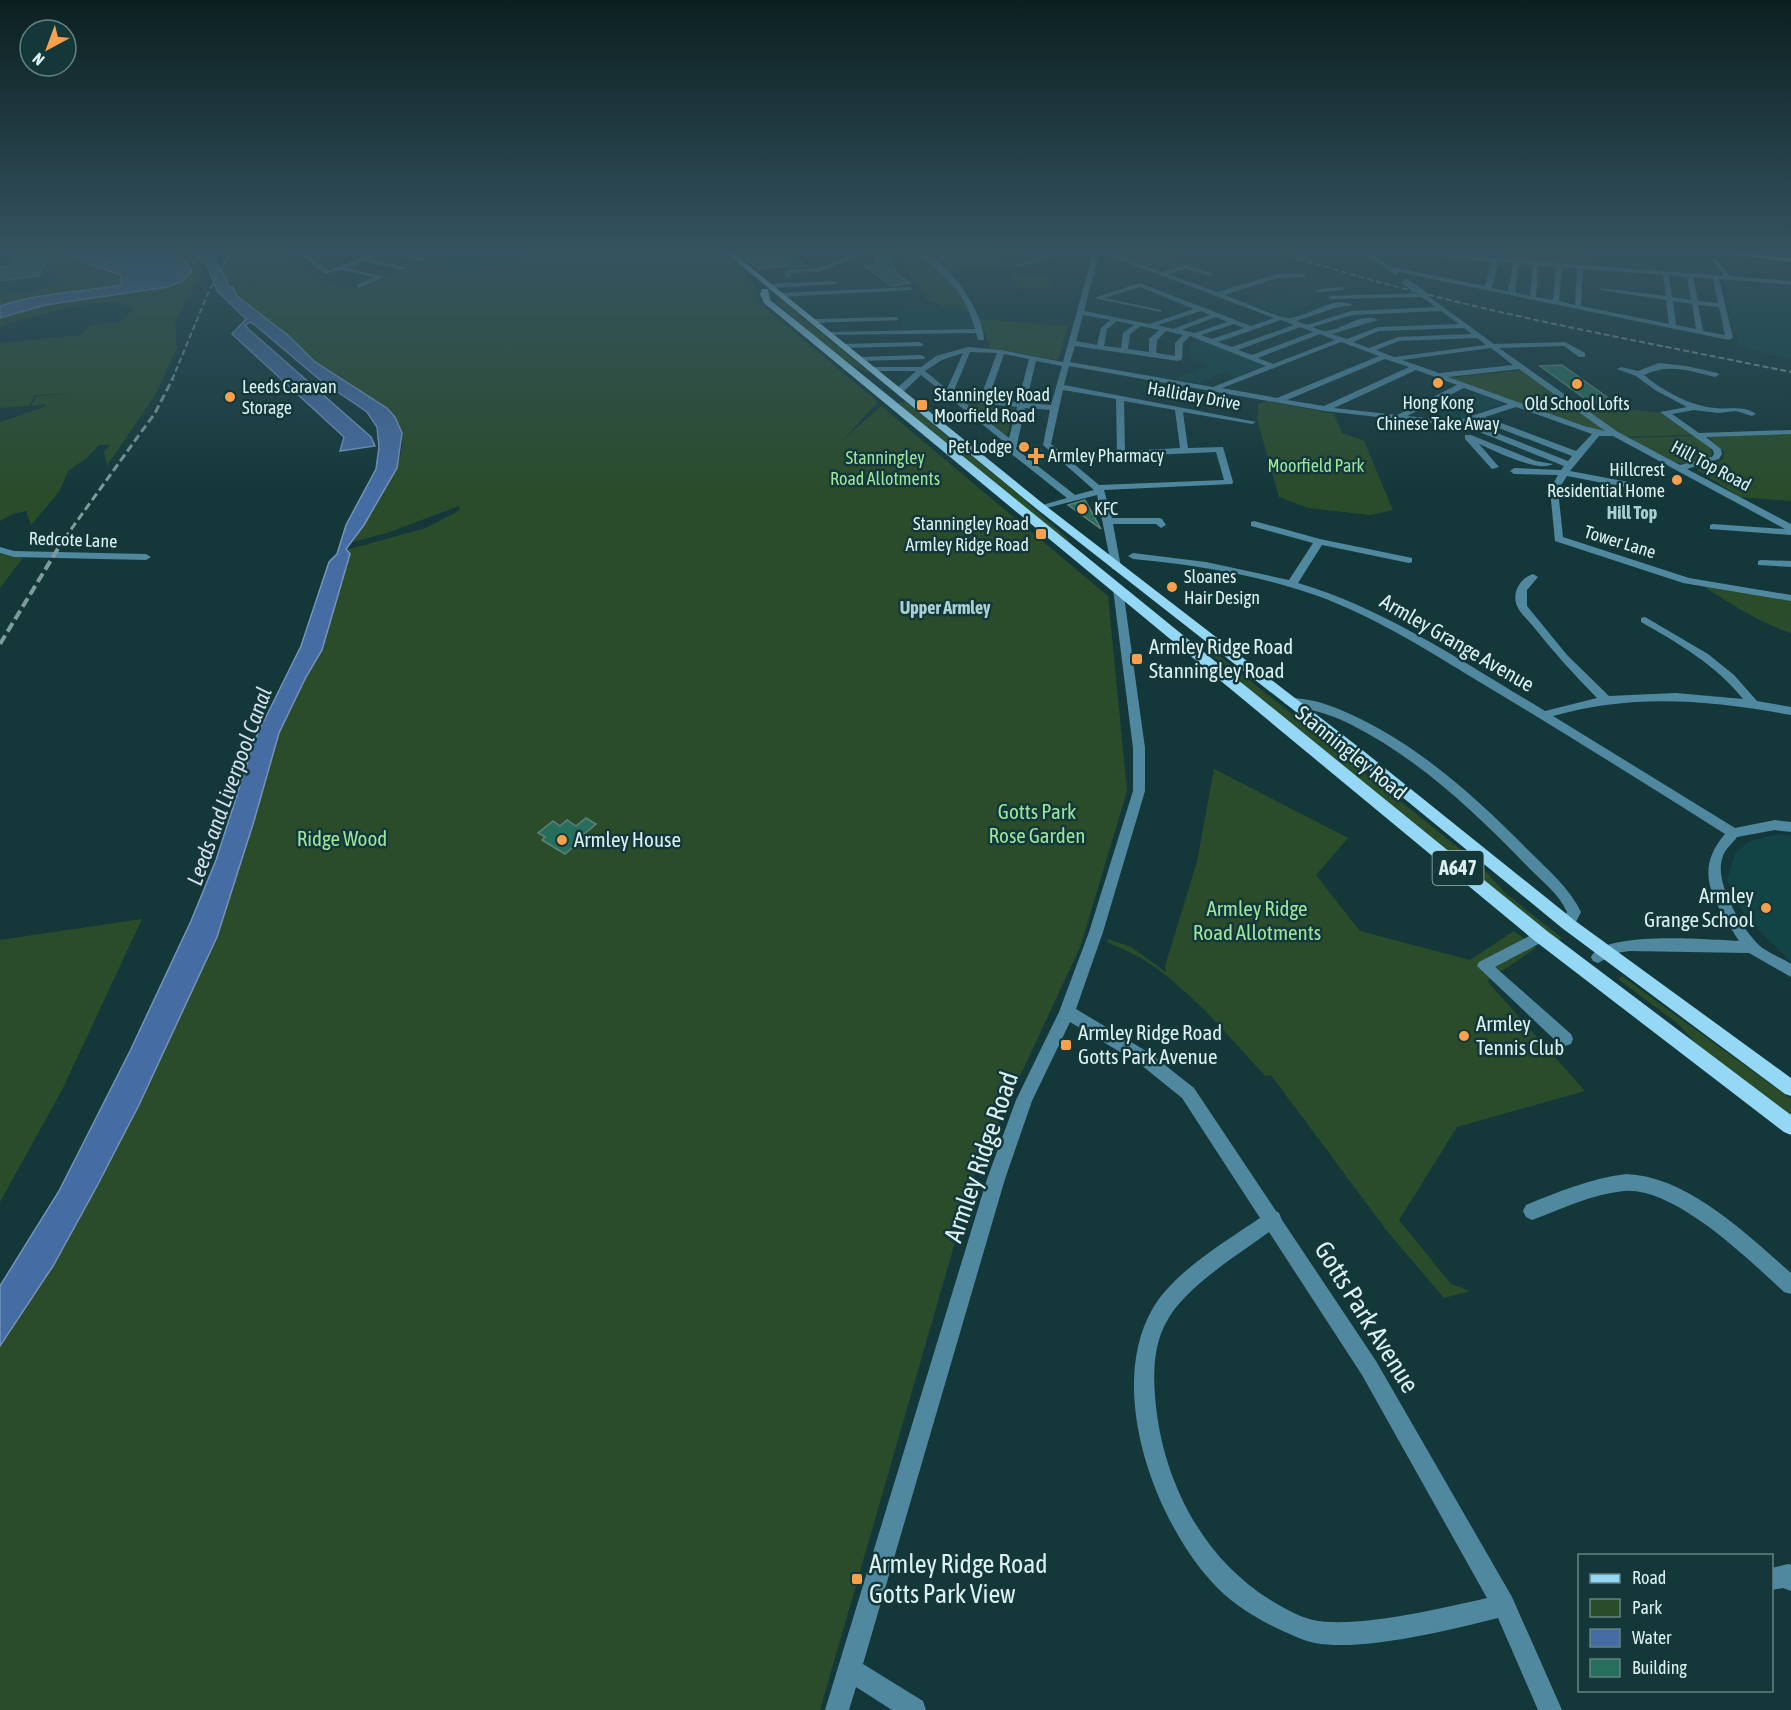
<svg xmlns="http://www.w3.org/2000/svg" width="1791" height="1710" viewBox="0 0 1791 1710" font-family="'Asap Condensed',sans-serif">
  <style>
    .built { fill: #124345 }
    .green { fill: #2a4c2b }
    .water { fill: #466da3; stroke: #7394ba; stroke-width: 1.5 }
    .building { fill: #286e5c; stroke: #5f8075; stroke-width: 1.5 }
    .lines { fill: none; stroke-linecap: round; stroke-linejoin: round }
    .minor { fill: #5088a0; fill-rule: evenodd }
    .major { fill: #95d8f6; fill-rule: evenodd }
    .rail-far2 { stroke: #7f9a9b; stroke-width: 2; stroke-dasharray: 6 3; stroke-linecap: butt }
    .rail-far1 { stroke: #7f9a9b; stroke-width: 3; stroke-dasharray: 8 4; stroke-linecap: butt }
    .rail { stroke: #7f9a9b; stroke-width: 4; stroke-dasharray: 10 4.5; stroke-linecap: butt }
    .minor-bridge { stroke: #5088a0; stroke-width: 7 }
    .poi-dot { fill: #f9a04c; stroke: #14383a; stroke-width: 2 }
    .labels { text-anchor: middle; stroke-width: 5; stroke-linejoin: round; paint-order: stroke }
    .far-poi-label { font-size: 18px; fill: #ddf0f1; stroke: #14383a; text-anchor: start }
    .far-street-label { font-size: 18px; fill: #ddf0f1; stroke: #14383a }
    .far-park-label { font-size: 18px; fill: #9be69c; stroke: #14383a }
    .far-neighbourhood-label { font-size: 18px; font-weight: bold; fill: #aad0d2; stroke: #14383a }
    .shield { fill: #14383a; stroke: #a1b9ba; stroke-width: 1.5 }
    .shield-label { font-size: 20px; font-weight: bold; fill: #ddf0f1 }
    .street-label { font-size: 21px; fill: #ddf0f1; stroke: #14383a }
    .poi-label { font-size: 21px; fill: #ddf0f1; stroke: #14383a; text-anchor: start }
    .park-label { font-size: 21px; fill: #9be69c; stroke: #14383a }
    .water-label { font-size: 22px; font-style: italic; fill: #d4dfef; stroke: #14383a }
    .near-street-label { font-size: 26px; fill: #ddf0f1; stroke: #14383a }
    .near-poi-label { font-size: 26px; fill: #ddf0f1; stroke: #14383a; text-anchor: start }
  </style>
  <rect width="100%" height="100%" fill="#14383a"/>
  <g class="built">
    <path d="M0,253H47L51,259L50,267L56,270L57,275L63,279V281L55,287L1,293Z"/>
    <path d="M439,253H530L537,255L464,276L419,261Z"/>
    <path d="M1567,253H1700L1709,255L1723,277L1597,266L1593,258Z"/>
    <path d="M1723,280L1791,286V359L1750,349L1738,344Z"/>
    <path d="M1307,285L1315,292L1323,291L1333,300H1324L1280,315L1245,303L1285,289Z"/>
    <path d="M899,308H967L974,328L903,330Z"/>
    <path d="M1201,340L1267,366L1238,377L1225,372L1198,383L1174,379L1209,366L1189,357L1190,344Z"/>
    <path d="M1475,393L1504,403L1455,421L1426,417Z"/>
    <path d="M1016,443L1038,445L1056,461L1038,465L1015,447Z"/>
    <path d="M1778,834L1791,835V962L1747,918L1733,897L1727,879L1735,854L1749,841Z"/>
  </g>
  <g class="green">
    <path d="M47,253H67L78,260L121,275V285L58,293L0,306V294L55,287L63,281V279L54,272L56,270L46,271L50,266L51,260H47Z"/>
    <path d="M172,253H187L203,270L175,323L177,348L157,392L107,466L104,452L110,445H99L88,457L68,471L59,492L31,525L26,511L13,514L0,521V422L44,407L46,404L31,406L37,396L79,393L35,395L29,406L0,408V343L81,335L90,325L120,322L133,309C111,290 27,318 0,327V318L45,305L170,286L188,277L192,269L183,259Z"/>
    <path d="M237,253H275L292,261L314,278L352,290L422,262L464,276L535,255L530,253H719L753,282L756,288V300L878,402L842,441L881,406L1108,596L1127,791L1081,945L975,1173L820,1710H0V1346L53,1266L97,1186L139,1105L217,937L254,821L279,733L306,677L322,650L350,554L346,550L426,528L460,510L459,506L390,532L353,542C368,518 411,460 401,432C398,423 393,415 387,408L315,362L289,336L237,296L233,287L229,288L223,273Z"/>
    <path d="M895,253C901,253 909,252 915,253C932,256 961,292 967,308H944L926,299L917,281L904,271Z"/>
    <path d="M924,253H988L1018,266L949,272Z"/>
    <path d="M1506,253H1567L1593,258L1597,266L1509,260Z"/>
    <path d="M1167,254L1197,266L1151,267L1117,255Z"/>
    <path d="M1046,274L1054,287L1019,289L1012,276Z"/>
    <path d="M779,299L790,305L791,308L871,374C835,360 805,326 775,301Z"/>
    <path d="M980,319L1068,326L1058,360L990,348Z"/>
    <path d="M1524,370L1608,429L1600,431L1581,428L1446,378Z"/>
    <path d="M1266,401L1334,414L1342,433L1364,441L1393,510L1371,515L1308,508L1279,497L1257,419L1258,404Z"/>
    <path d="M900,402H906L1012,489L1069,540L1068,544L896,403Z"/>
    <path d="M965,403L1014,408L1007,436Z"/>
    <path d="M1635,410L1661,413L1694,435L1625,437L1586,412Z"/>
    <path d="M1791,434V501L1740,497L1697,470L1723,459L1724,452L1707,436Z"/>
    <path d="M1694,436L1709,447L1712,453L1710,458L1687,464L1675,462L1628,438Z"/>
    <path d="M0,554L23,558L0,588Z"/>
    <path d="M1695,581L1791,597V633C1757,622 1725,600 1695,581Z"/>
    <path d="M1212,650L1480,865L1505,893L1562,938L1558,941L1253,694L1232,671L1208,652Z"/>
    <path d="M1214,769L1348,838L1316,875L1360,931L1470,960L1514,931L1536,948L1487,981L1585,1091L1457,1127L1399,1220L1451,1284L1470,1291L1444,1298L1387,1231L1271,1075L1265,1076C1227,1034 1189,988 1141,958C1130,952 1118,947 1107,942L1108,939L1131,947L1166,972L1165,966L1197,862Z"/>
    <path d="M142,919L63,1088L0,1202V940Z"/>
    <path d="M1622,976L1791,1099V1117L1703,1051L1677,1023L1618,979Z"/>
  </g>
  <g class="water">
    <path d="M67,253H107L89,255C116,270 174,230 192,272L182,281L168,287L45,305L0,318V306C39,293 81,292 121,285V275L83,262Z"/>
    <path d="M193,253C218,253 220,266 229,287H233L237,296L289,336L315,362L387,408L395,417L402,433L397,468L364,525L346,549L350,554L322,650L306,677L279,733L254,821L217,937L139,1105L97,1186L53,1266L0,1346V1286L59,1191L130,1051L191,921L216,860L255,739L301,646L329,562L337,554L346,525L376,469L379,447L377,427L367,412L320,380L255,325L250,322L245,326L371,437L375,446L340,451L344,437L232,334L246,319L218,292L207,266Z"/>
  </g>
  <g class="building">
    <path d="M15,253H50L39,276L0,281V267L9,266Z"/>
    <path d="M738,253H789L807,266L757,268Z"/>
    <path d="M873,254H888L897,274L910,283L892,286L864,266L877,265Z"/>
    <path d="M1562,365L1614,402L1591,403L1540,366Z"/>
    <path d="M1085,500L1101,529L1068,505Z"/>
    <path d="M586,818L596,824L583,835L585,837L565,854L542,840L545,837L538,833L553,821L560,826L567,820L576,826Z"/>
  </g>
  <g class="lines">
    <g class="minor">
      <path d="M299,253H306L328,271L373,253H382L369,259L407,268L404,270L363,261L347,268L384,277L358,288L356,285L374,277L340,270L325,274Z"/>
      <path d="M389,253H401L425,259L422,261Z"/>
      <path d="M856,253H866L822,271L791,273L790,278L785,277L786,270L819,268Z"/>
      <path d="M917,253C945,253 985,314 984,340H978L976,333L827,335L825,334L829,332L975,329C963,287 947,280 917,253Z"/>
      <path d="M1055,253H1065L1019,267L1016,265Z"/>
      <path d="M1093,253H1099L1084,311L1149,324L1194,309L1140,287L1104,298L1161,310V312L1094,298L1140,283L1251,326L1274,318L1102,253H1111L1162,272L1185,265L1213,273L1211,276L1185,269L1168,274L1218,292L1277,274H1306L1304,277L1278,278L1224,295C1237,299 1280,319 1290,318C1310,316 1334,295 1353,305L1335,308L1296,321L1307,325L1351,311L1436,307L1422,297L1331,299L1329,296L1424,293L1494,344L1565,342L1585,353V357H1579L1564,346L1499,348L1618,432L1680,465L1712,457L1714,454L1713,450L1660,412L1687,407L1655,390L1636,376L1617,369L1621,367L1638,371L1659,363L1686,366L1718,373L1719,375L1715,377C1689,371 1670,363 1644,375C1663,391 1691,406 1715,408C1730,410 1743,405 1756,414L1752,416L1736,411L1718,413L1694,410L1672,414L1699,433L1791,430V434L1706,437L1721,449L1722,454L1719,459L1687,469L1791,524V535L1710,529V525L1713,524L1785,529L1613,436H1599L1570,471L1634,483L1638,486L1634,489L1567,476L1558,490L1563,537L1689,578L1791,595V601L1683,583L1555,541L1550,490L1558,475L1514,474L1510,471L1514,468L1561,470L1564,466L1462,425L1457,426L1325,411L1069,366L1064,385L1256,422L1252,424L1183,412L1188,448L1223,447L1233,482L1232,484L1104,490L1112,518H1159L1162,519L1166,525L1161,528L1156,524H1113L1121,567L1120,569H1112L1097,495L1039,510V506L1067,498L1009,452L1008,445L921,375L902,393H896V389L916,371H872L868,369L872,367H921L936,356L968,347L1001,350L1063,362ZM1201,311L1210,315L1173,329L1158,325ZM1441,311L1459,324L1378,327L1347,339L1332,334L1378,320C1362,312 1344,329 1327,331C1323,332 1318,329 1313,327L1352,315ZM1083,315L1110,320L1101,328L1097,345L1076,341ZM1216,317L1227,322L1195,333L1182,330ZM1281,320L1294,325L1232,347L1218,342ZM1117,321L1134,325L1123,333L1121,348L1104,346L1107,329ZM1234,324L1244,328L1212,339L1201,335ZM1141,326L1159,330L1149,339V352L1128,349L1130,334ZM1300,327L1313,332L1252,355L1238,350ZM1464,328L1472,334L1398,337L1369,348L1353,342L1379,331ZM1166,331L1183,335L1175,343V356L1156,353L1157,340ZM1320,334L1335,340L1273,364L1258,358ZM1190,336L1266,366L1213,387L1070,362L1075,346L1178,361L1182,359L1183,343ZM1477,338L1486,345L1394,357L1376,350L1399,341ZM1341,342L1379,356L1277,398L1222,388ZM1491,348L1513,365L1439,373L1402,360ZM970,352L997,353L980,399L957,397L953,393ZM963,353L947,389L925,371L942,360ZM1004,354L1029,359L1018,402L988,400ZM1385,359L1409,367L1324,406L1287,400ZM1036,361L1062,366L1051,405L1026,403ZM1519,369L1605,431L1584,426L1448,377ZM1416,370L1457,385L1397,415L1334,408ZM1464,388L1508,404L1456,421L1407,416ZM1063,390L1116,399L1117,452L1063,454L1051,444ZM1124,401L1175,410L1180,448L1125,451ZM964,402L1017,407L1009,438ZM1516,407L1592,434L1576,451L1485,417ZM1025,408L1050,410L1043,445L1094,490L1075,495L1016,449ZM1478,420L1572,456L1568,461L1469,422ZM1216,452L1224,480L1099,485L1068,459Z"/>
      <path d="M1365,253H1372L1391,267L1485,286L1492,262L1400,253H1427L1724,276L1712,260L1715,258L1730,276L1791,281V285L1719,279L1733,338L1729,340L1398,272L1395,275ZM1498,262L1513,263L1508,291L1492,288ZM1519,264L1533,265L1530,296L1515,292ZM1539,265L1556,267L1553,300L1536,297ZM1562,267L1577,268L1575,305L1559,301ZM1583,269L1663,275L1666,296L1602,288L1599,290L1666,300L1669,324L1581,306ZM1669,275L1687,277L1691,300L1672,297ZM1693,277L1713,279L1718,303L1698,301ZM1673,301L1692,304L1696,329L1676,325ZM1698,305L1719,307L1725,335L1703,331Z"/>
      <path d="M1776,253H1791V256Z"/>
      <path d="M835,281L837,284L771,288L768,286L771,284Z"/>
      <path d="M910,287L912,290L781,297L778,295L781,293Z"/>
      <path d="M1342,287L1344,290L1318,292L1315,290Z"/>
      <path d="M897,317L899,320L813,323L810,321L813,319Z"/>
      <path d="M919,342L923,344L922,346L842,348L838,346L842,344Z"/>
      <path d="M921,355L925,357L924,359L859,361L855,359L859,357Z"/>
      <path d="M1465,435H1471L1536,461L1553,464C1539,473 1495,451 1479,444L1499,467L1492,469L1465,439Z"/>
      <path d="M1254,521L1320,539L1412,558V562L1409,563L1322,545L1298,583C1386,609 1466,664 1545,711L1597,698C1574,675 1553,651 1532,625C1527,619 1518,611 1516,603C1513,590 1521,578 1533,574L1538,577L1527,590V606L1567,655L1609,696L1676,693L1743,699C1716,665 1678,643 1641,622V618L1645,617L1708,654L1734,675L1757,701L1791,707V715C1710,700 1633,693 1553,716L1735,828L1775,820L1791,822V832L1775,830L1737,837C1733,843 1725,849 1723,856C1713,881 1739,923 1755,941C1763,951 1780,957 1791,964V977L1749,953L1629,951L1617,953L1598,963L1593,961L1591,957C1604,930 1710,940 1739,941C1716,904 1691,873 1725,834C1643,782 1561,731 1478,681C1427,650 1375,617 1318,596C1259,575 1196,565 1133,559L1128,556L1133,553L1206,562L1289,580L1313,543L1251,526V522Z"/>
      <path d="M0,547L14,551L146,554L151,557L146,560L14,557L0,553Z"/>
      <path d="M1761,560L1791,561V567L1758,565V561Z"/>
      <path d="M1118,586L1123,589L1145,748V791L1103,932L1076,1009L1151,1054L1194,1088L1276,1211L1279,1213L1282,1220L1376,1361L1512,1597L1562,1710H1538L1498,1618C1450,1630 1362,1652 1315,1643C1304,1641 1295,1636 1285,1632C1258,1620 1230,1603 1211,1581C1154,1518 1106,1388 1153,1308C1174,1272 1226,1241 1260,1218L1182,1098L1140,1064L1070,1022L1032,1101L1005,1179L863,1664L923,1701L926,1710H892L856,1687L849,1710H825L987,1179L1016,1100L1059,1012L1089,932L1133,791V748L1113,589ZM1269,1232L1362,1375L1487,1598C1443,1608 1356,1629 1313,1620C1299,1617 1284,1608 1272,1601C1201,1558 1161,1477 1155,1396C1153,1371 1154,1343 1167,1321C1184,1288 1239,1254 1269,1232Z"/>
      <path d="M1289,697C1301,699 1314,700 1325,704C1403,731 1471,792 1528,850C1547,869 1569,887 1581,912L1573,928H1563L1561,924L1567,912C1559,894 1542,881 1528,867C1476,813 1418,758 1350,724C1329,713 1308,709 1285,704L1283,701Z"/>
      <path d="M1541,930L1546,932L1548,936L1546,940L1495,967L1571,1034L1573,1039L1571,1044L1565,1046L1559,1044L1477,966L1479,962Z"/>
      <path d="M1626,1174C1687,1176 1747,1234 1791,1273V1294L1784,1292C1748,1259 1675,1187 1624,1191C1592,1194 1562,1209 1532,1220L1526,1217L1523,1211L1526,1205C1558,1192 1591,1178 1626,1174Z"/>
      <path d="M1788,1564L1791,1565V1591L1783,1588L1772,1590V1568Z"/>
    </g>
    <g class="major">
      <path d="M726,253H733L1046,506L1361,749L1574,920L1791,1078V1096L1785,1094L1562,928L1351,755L1038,510Z"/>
      <path d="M1733,253L1791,258V262L1736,255Z"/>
      <path d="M762,289H768L770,300L794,319L1547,931L1791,1115V1135L1784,1132L1535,941L764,303L760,294Z"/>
    </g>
    <g class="rail-far2">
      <path d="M1281,253C1448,307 1620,337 1791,372"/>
      <path d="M172,380L209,291L230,253"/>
    </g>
    <path class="rail-far1" d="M64,539L155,413L173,378"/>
    <path class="rail" d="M0,644L65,537"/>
    <path class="minor-bridge" d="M1406,282L1424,295"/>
  </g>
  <linearGradient id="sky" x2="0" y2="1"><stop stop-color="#0b1f20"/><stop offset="0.51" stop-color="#345360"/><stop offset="1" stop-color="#345360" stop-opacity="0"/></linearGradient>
  <rect width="1791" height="492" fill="url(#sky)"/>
  <g class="poi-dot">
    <circle cx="1438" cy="383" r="6"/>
    <circle cx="1577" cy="384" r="6"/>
    <circle cx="230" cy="397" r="6"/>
    <rect x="916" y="399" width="12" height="12" rx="3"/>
    <circle cx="1024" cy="447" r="6"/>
    <path d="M1033 447h6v6h6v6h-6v6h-6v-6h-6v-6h6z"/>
    <circle cx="1677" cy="480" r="6"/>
    <circle cx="1082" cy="509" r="6"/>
    <rect x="1035" y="528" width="12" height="12" rx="3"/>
    <circle cx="1172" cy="587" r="6"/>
    <rect x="1131" y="653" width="12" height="12" rx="3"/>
    <circle cx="562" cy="840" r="6"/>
    <circle cx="1766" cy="908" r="6"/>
    <circle cx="1464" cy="1036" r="6"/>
    <rect x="1060" y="1039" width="12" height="12" rx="3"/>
    <rect x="851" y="1573" width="12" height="12" rx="3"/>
  </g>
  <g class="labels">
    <g class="far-poi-label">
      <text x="242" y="393">Leeds Caravan<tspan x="242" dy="21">Storage</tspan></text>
      <text x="934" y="401">Stanningley Road<tspan x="934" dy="21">Moorfield Road</tspan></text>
      <text x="1438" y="409" text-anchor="middle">Hong Kong<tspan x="1438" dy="21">Chinese Take Away</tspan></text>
      <text x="1577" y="410" text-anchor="middle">Old School Lofts</text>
      <text x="1012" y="453" text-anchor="end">Pet Lodge</text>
      <text x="1048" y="462">Armley Pharmacy</text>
      <text x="1665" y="476" text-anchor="end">Hillcrest<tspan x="1665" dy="21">Residential Home</tspan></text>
      <text x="1094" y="515">KFC</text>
      <text x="1029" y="530" text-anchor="end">Stanningley Road<tspan x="1029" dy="21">Armley Ridge Road</tspan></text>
      <text x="1184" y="583">Sloanes<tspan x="1184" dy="21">Hair Design</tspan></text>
    </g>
    <g class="far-street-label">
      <text transform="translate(1194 396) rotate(10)" y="6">Halliday Drive</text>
      <text transform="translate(1711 466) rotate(28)" y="6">Hill Top Road</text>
      <text transform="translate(73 540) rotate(2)" y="6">Redcote Lane</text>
      <text transform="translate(1620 542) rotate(17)" y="6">Tower Lane</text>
    </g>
    <g class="far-park-label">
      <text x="885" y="464">Stanningley<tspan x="885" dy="21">Road Allotments</tspan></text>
      <text x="1316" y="472">Moorfield Park</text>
    </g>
    <g class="far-neighbourhood-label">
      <text x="1632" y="519">Hill Top</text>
      <text x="945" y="614">Upper Armley</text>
    </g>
    <rect class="shield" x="1432.5" y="851" width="51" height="34" rx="4.5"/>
    <g class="shield-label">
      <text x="1458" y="875">A647</text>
    </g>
    <g class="street-label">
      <text transform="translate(1457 643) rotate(30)" y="7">Armley Grange Avenue</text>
      <text transform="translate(1351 753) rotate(39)" y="7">Stanningley Road</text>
    </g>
    <g class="poi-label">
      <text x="1149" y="654">Armley Ridge Road<tspan x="1149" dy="24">Stanningley Road</tspan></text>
      <text x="574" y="847">Armley House</text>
      <text x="1754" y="903" text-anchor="end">Armley<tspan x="1754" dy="24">Grange School</tspan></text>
      <text x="1476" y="1031">Armley<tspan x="1476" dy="24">Tennis Club</tspan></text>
      <text x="1078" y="1040">Armley Ridge Road<tspan x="1078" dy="24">Gotts Park Avenue</tspan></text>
    </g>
    <g class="park-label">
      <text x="1037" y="819">Gotts Park<tspan x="1037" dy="24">Rose Garden</tspan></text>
      <text x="342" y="846">Ridge Wood</text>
      <text x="1257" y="916">Armley Ridge<tspan x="1257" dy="24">Road Allotments</tspan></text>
    </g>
    <g class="water-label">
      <text transform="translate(229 786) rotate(-70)" y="8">Leeds and Liverpool Canal</text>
    </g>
    <g class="near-street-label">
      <text transform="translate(981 1157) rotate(-71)" y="9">Armley Ridge Road</text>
      <text transform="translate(1367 1317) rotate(58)" y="9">Gotts Park Avenue</text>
    </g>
    <g class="near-poi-label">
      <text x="869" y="1573">Armley Ridge Road<tspan x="869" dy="30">Gotts Park View</tspan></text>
    </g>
  </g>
  <rect x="1578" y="1554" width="195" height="138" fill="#14383a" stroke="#648283" stroke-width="1.5"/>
  <rect x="1590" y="1574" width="30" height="9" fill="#95d8f6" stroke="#648283" stroke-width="1.5"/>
  <text x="1632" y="1584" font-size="18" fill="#ddf0f1">Road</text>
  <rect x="1590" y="1599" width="30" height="18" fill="#2a4c2b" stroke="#648283" stroke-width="1.5"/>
  <text x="1632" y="1614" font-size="18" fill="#ddf0f1">Park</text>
  <rect x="1590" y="1629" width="30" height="18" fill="#466da3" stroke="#648283" stroke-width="1.5"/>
  <text x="1632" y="1644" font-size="18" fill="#ddf0f1">Water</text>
  <rect x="1590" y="1659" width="30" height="18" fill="#286e5c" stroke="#648283" stroke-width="1.5"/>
  <text x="1632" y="1674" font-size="18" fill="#ddf0f1">Building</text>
  <g transform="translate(48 48) rotate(221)"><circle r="28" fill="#14383a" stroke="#648283" stroke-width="1.5"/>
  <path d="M0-4.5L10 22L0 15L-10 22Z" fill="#f9a04c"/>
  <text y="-9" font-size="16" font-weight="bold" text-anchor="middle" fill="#ddf0f1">N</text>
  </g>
</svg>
